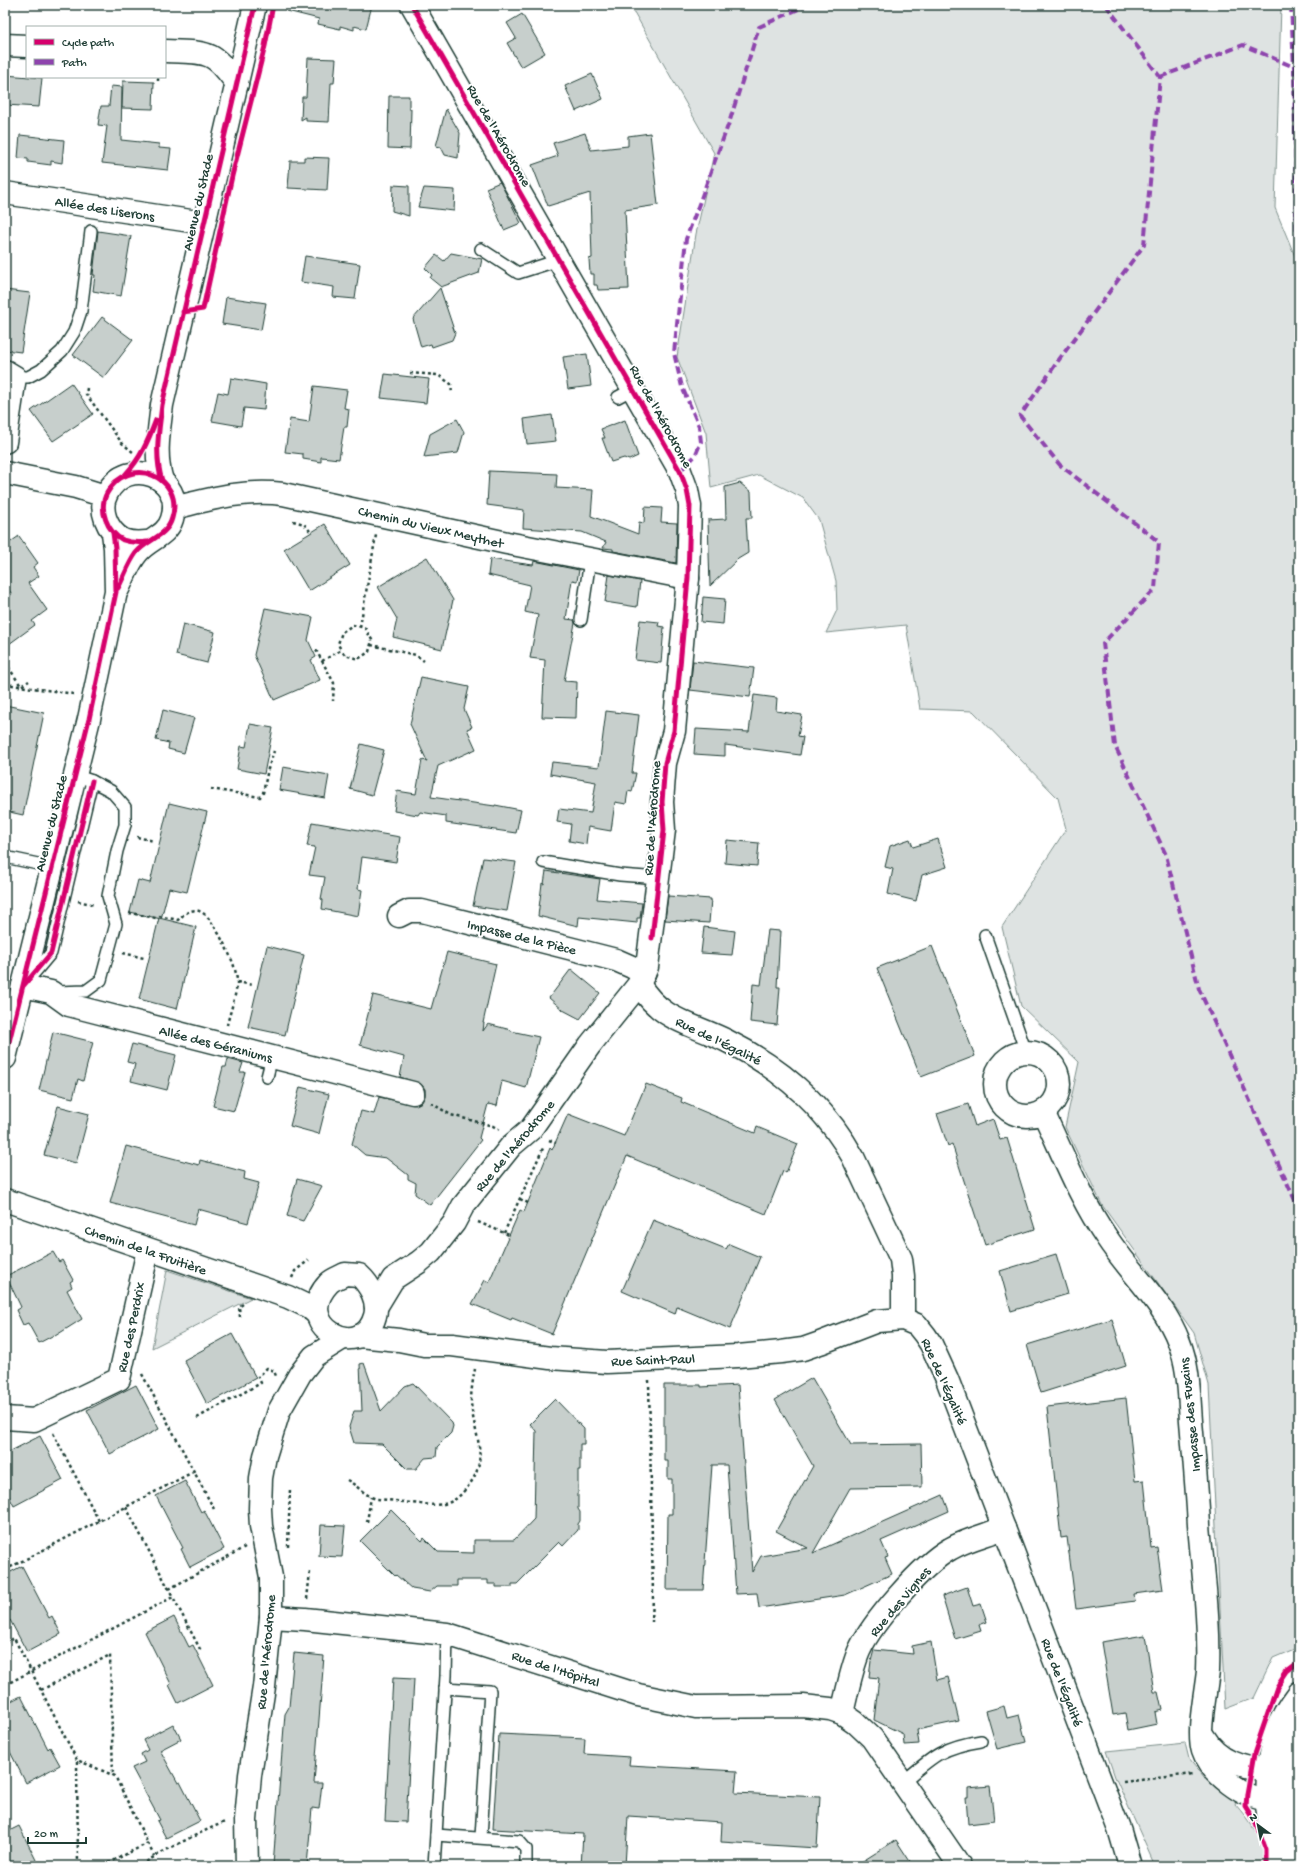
<svg xmlns="http://www.w3.org/2000/svg" width="1304" height="1871" viewBox="0 0 1304 1871" font-family="'Gochi Hand',sans-serif">
  <style>
    .green { fill: #dee3e2; stroke: #7e908b }
    .building { fill: #c7cfcc; stroke: #1f3d34 }
    .lines { fill: none; stroke-linecap: round; stroke-linejoin: round }
    .lane-casing { stroke: #1f3d34; stroke-width: 14 }
    .street-casing { stroke: #1f3d34; stroke-width: 25 }
    .secondary-casing { stroke: #1f3d34; stroke-width: 25 }
    .path { stroke: #1f3d34; stroke-width: 2.5; stroke-dasharray: 3 3; stroke-linecap: butt }
    .lane { stroke: #fff; stroke-width: 11 }
    .street { stroke: #fff; stroke-width: 22 }
    .secondary { stroke: #fff; stroke-width: 22 }
    .quiet { stroke: #8e44ad; stroke-width: 4; stroke-dasharray: 8 4; stroke-linecap: butt }
    .cycleway-casing { stroke: #fff; stroke-width: 8 }
    .cycleway { stroke: #d6006c; stroke-width: 5 }
    .labels { text-anchor: middle; stroke-width: 4; stroke-linejoin: round; paint-order: stroke }
    .street-label { font-size: 14px; fill: #1f3d34; stroke: #fff }
  </style>
  <rect width="100%" height="100%" fill="#fff"/>
  <filter id="ink" filterUnits="userSpaceOnUse"><feTurbulence type="fractalNoise" baseFrequency=".025" numOctaves="2"/><feDisplacementMap in="SourceGraphic" scale="8" xChannelSelector="R" yChannelSelector="G"/><feConvolveMatrix kernelMatrix="1 2 1 2 8 2 1 2 1" color-interpolation-filters="sRGB"/></filter>
  <g filter="url(#ink)">
    <g class="green">
      <path d="M630,5H1281L1275,208L1299,266V1647L1273,1658L1254,1698L1225,1709L1209,1385L1194,1333L1102,1205L1065,1127L1079,1062L1021,1006L1002,927L1066,829L1058,798L973,711L920,709L906,625L826,633L837,610L836,581L819,520L803,498L759,475L711,488L706,433L677,357L696,234L714,153Z"/>
      <path d="M167,1270L251,1298L152,1348Z"/>
      <path d="M1185,1743L1189,1759L1205,1779L1211,1775L1239,1798L1236,1805C1250,1821 1267,1844 1263,1866H1155L1115,1777L1106,1751Z"/>
    </g>
    <g class="building">
      <path d="M288,5H372L366,29L354,26V30L340,26V29L318,24L319,19L287,11Z"/>
      <path d="M522,14L545,53L521,67L507,43L516,38L507,23Z"/>
      <path d="M308,58L336,59L334,83H331L329,122L306,121V117L301,120L302,97H306Z"/>
      <path d="M592,74L603,99L576,111L565,86Z"/>
      <path d="M5,75L42,78L39,107L5,105Z"/>
      <path d="M123,81L154,82L153,109L122,108Z"/>
      <path d="M111,86L122,87L121,140L159,144V148L171,149L168,170L102,163L107,126L98,125L101,106H109Z"/>
      <path d="M389,96H409V109H411L410,149L388,148Z"/>
      <path d="M446,109L460,133L458,158L445,155L441,147L436,146Z"/>
      <path d="M585,133L591,150L628,146V136L650,133L658,205L625,210L629,289L598,290L597,285H594V274H590L589,259L592,258L590,193L548,206L532,165L558,156L553,143Z"/>
      <path d="M20,135L64,140L62,163L51,161V165L28,162V159L18,158Z"/>
      <path d="M304,157L329,158L327,190L288,188L290,161H304Z"/>
      <path d="M500,182L521,223L504,230L486,188Z"/>
      <path d="M393,185L409,186V216L392,211Z"/>
      <path d="M424,188L455,190L454,211L418,207Z"/>
      <path d="M98,231L131,236L121,296L93,291L95,275H93Z"/>
      <path d="M451,253L482,259L479,273L441,287L430,278L432,275L425,268L436,255L444,261Z"/>
      <path d="M305,256L360,264L355,299L333,297L334,287L301,282Z"/>
      <path d="M440,288L455,333L452,340L432,347L431,344L421,347L413,319Z"/>
      <path d="M5,290L30,293L21,352L5,350Z"/>
      <path d="M226,297L266,303L261,330L222,324Z"/>
      <path d="M102,317L133,340L104,378L73,355Z"/>
      <path d="M587,354L591,386L568,389L563,357Z"/>
      <path d="M385,374L429,379L426,403L381,398Z"/>
      <path d="M231,378L266,384L264,410L244,408L241,426L212,421L218,392L228,394Z"/>
      <path d="M71,383L93,414L53,441L31,411Z"/>
      <path d="M314,386L347,390L344,408L349,409L347,427H344L339,459L321,457V462L303,459V454L285,452L290,419L309,422Z"/>
      <path d="M552,415L556,441L527,444L524,419Z"/>
      <path d="M457,419L464,432L458,453L424,457L430,434Z"/>
      <path d="M625,420L638,456L629,460L624,458L611,462L602,438H605L601,429Z"/>
      <path d="M489,471L557,474L556,488L593,490L591,516L638,534L639,522L644,523L645,507L662,508L661,522L677,523L676,563L613,551V549L603,548L606,542L582,532L523,528L524,510L487,505Z"/>
      <path d="M740,483L751,492L752,518H746L748,553L738,559L710,586L708,520L726,519L725,487Z"/>
      <path d="M325,524L350,565L309,591L284,549Z"/>
      <path d="M19,536L38,563L33,567L39,576L28,583L47,610L32,621L35,625L5,647V599L12,594L5,585V546Z"/>
      <path d="M427,557L453,600L442,649L393,637L397,619L378,587Z"/>
      <path d="M490,559L533,565L534,561L579,570L577,581L572,580L566,619L574,620L575,623L564,681L577,682L576,718L542,717L545,660L530,658L538,615L525,612L530,585L488,575Z"/>
      <path d="M609,575L640,581L637,607L605,602Z"/>
      <path d="M703,597L725,599L723,624L701,622Z"/>
      <path d="M265,608L313,617L308,640L316,657L311,660L320,680L274,700L254,655Z"/>
      <path d="M640,620L659,622L658,626L664,627L661,663L635,660Z"/>
      <path d="M183,624L215,632L207,663L176,655Z"/>
      <path d="M693,661L754,668L750,697L690,690Z"/>
      <path d="M421,677L469,687L464,709L472,727L467,729L476,749L438,766L431,797L495,806V805L521,810L516,833L446,823V816L420,812L418,815L394,811L397,791L416,794L422,760L427,761L410,724Z"/>
      <path d="M754,695L777,698L776,711L802,715L798,736L803,737L800,755L725,745V756L694,754L696,729L749,732Z"/>
      <path d="M5,705L44,713L23,815L5,811Z"/>
      <path d="M163,710L194,718L184,753L168,749L169,743L156,740Z"/>
      <path d="M606,711L639,715L632,773H636L632,792L628,791L626,804L615,802L611,831L588,827L586,844L569,841L571,824L557,822L559,809L591,813L596,782L550,774L552,762L599,767Z"/>
      <path d="M250,724L273,728L264,774L237,769L241,746L246,747Z"/>
      <path d="M361,744L384,750L372,795L350,789Z"/>
      <path d="M283,767L329,775L325,798L279,790Z"/>
      <path d="M169,803L207,812L187,892L169,888L161,919L130,912L138,880L150,883Z"/>
      <path d="M312,822L400,837L396,862L362,857L358,889L362,890L358,916L322,909L323,900L321,899L325,877L309,875L315,847L307,846Z"/>
      <path d="M910,839L913,847L938,839L947,867L922,875L916,901L888,894L893,869L885,867L890,846Z"/>
      <path d="M727,840L759,843L757,866L725,863Z"/>
      <path d="M483,858L516,862L507,911L473,906Z"/>
      <path d="M546,871L600,879L597,899L642,903L640,918H637V923L579,917L578,926L538,916L542,883L544,884Z"/>
      <path d="M668,896L711,899L709,923L665,920Z"/>
      <path d="M159,918L196,927L177,1009L139,999Z"/>
      <path d="M704,927L735,931L732,955L701,953Z"/>
      <path d="M768,930L780,931L777,987H780L777,1025L750,1022L753,984L761,985Z"/>
      <path d="M267,946L304,955L285,1035L248,1027Z"/>
      <path d="M932,946L975,1056L921,1077L877,968Z"/>
      <path d="M447,952L496,964L483,1023H484L483,1031L488,1024L511,1030V1031L539,1037L526,1088L502,1081L497,1106L488,1104L479,1138L481,1140L430,1205L415,1194L416,1183L408,1179V1175L386,1158L365,1155L352,1144L361,1111L374,1114L379,1097L416,1105L422,1102L425,1096V1089L421,1084L400,1077L404,1057L360,1045L373,995L431,1009Z"/>
      <path d="M571,969L600,993L580,1019L563,1010L549,998Z"/>
      <path d="M53,1032L93,1042L83,1081L78,1079L73,1098L39,1090Z"/>
      <path d="M132,1044L176,1055L167,1090L131,1081L135,1064L127,1062Z"/>
      <path d="M228,1059L243,1063L240,1072H245L234,1111L213,1106L223,1067H226Z"/>
      <path d="M646,1084L682,1098L681,1102L755,1133L757,1127L798,1144L786,1173L783,1171L766,1214L627,1156L552,1334L512,1318L511,1320L472,1304L485,1280L489,1282L520,1210L524,1212L550,1148L552,1150L568,1114L624,1136Z"/>
      <path d="M300,1087L329,1094L319,1134L290,1126Z"/>
      <path d="M968,1104L975,1126L993,1119L1000,1140L1007,1138L1035,1229L985,1245L952,1144L948,1146L937,1114Z"/>
      <path d="M58,1106L89,1114L76,1163L44,1155Z"/>
      <path d="M126,1146L199,1165L200,1160L245,1172L244,1179L259,1183L248,1223L198,1209L194,1225L110,1203Z"/>
      <path d="M297,1179L322,1186L303,1221L287,1216Z"/>
      <path d="M653,1220L726,1249L729,1244L760,1257L730,1329L677,1307L675,1314L622,1291Z"/>
      <path d="M53,1252L59,1262L62,1260L73,1280L70,1282L72,1287L67,1290L82,1319L55,1336L54,1335L39,1343L28,1323L23,1325L16,1310L21,1307L6,1276Z"/>
      <path d="M1056,1254L1068,1294L1011,1311L1000,1271Z"/>
      <path d="M1112,1319L1126,1366L1041,1393L1027,1345Z"/>
      <path d="M232,1334L256,1378L207,1404L184,1360Z"/>
      <path d="M364,1363L381,1411L405,1386L413,1383L452,1423L453,1426L451,1433L437,1447L436,1457L425,1458L416,1469H407L382,1444L354,1443L349,1427L354,1411H362L360,1364Z"/>
      <path d="M812,1378L851,1445L921,1444L922,1487L850,1488L813,1553L943,1495L949,1511L881,1541L888,1557L885,1558L892,1574L845,1595L759,1608L757,1593L736,1594L727,1465H712L703,1590H667L668,1514H672V1479H668V1461H664V1385H701V1387L738,1385L752,1572L761,1556L808,1548L776,1531L813,1466L775,1400Z"/>
      <path d="M136,1385L159,1429L110,1454L87,1410Z"/>
      <path d="M1126,1398L1135,1481L1144,1480L1151,1548L1157,1547L1163,1590L1134,1594L1135,1601L1076,1609L1067,1537L1061,1538L1047,1407Z"/>
      <path d="M555,1399L584,1429V1444H580V1470H578V1509L580,1512V1521L578,1524V1530L563,1546L559,1542L517,1584H512V1587H496V1584H488V1580H457V1586H437L430,1592L412,1589L396,1575L395,1576L360,1541L391,1510L422,1541L424,1538L438,1552L474,1553V1540H514L534,1519L536,1431L530,1424Z"/>
      <path d="M40,1436L63,1480L14,1506L5,1489V1454Z"/>
      <path d="M185,1481L201,1512L204,1510L224,1549L190,1567L181,1549L183,1548L156,1496Z"/>
      <path d="M321,1525L345,1526L342,1557L319,1556Z"/>
      <path d="M22,1566L49,1618L52,1616L61,1634L27,1652L10,1620L5,1623V1575Z"/>
      <path d="M967,1587L973,1606L981,1604L987,1622L979,1625L981,1631L955,1639L942,1596Z"/>
      <path d="M174,1617L189,1647L193,1645L213,1685L178,1703L169,1685L171,1684L145,1632Z"/>
      <path d="M1145,1635L1154,1692H1158L1162,1710L1155,1712L1157,1724L1128,1730L1125,1713L1113,1715L1101,1642Z"/>
      <path d="M931,1642L937,1680L948,1677L959,1721L917,1730L919,1744L904,1745L903,1734L874,1720L879,1678L869,1677L871,1661L874,1650L913,1654L912,1646Z"/>
      <path d="M294,1653L324,1656L314,1783H322L319,1809L312,1808L307,1866L273,1865L285,1714L289,1707Z"/>
      <path d="M393,1678L414,1679L406,1822L385,1821Z"/>
      <path d="M21,1696L48,1749L50,1747L60,1765L26,1783L5,1742V1704Z"/>
      <path d="M1004,1706L1007,1718L1019,1715L1026,1742L997,1749L986,1711Z"/>
      <path d="M173,1724L181,1739L160,1750L178,1783L180,1782L200,1821L166,1838L157,1821L160,1820L132,1768L145,1762L141,1754L148,1750L143,1740Z"/>
      <path d="M499,1734L585,1738L584,1754L630,1757L629,1765L737,1771L735,1793L820,1797L817,1848L721,1842L722,1822L628,1816L625,1866H581L583,1834L493,1829Z"/>
      <path d="M990,1786L994,1821L968,1824L966,1797H968V1788Z"/>
      <path d="M19,1826L39,1866H5V1833Z"/>
      <path d="M896,1840L913,1866H855L874,1854Z"/>
    </g>
    <g class="lines">
      <defs>
        <g id="lane">
          <path d="M481,249L518,273L559,260"/>
          <path d="M15,377H28L41,370L62,351L74,332L81,311L91,231"/>
          <path d="M618,397L633,389"/>
          <path d="M581,620L590,560"/>
          <path d="M5,857L52,867"/>
          <path d="M543,862L620,875L659,878"/>
          <path d="M985,935L1026,1052"/>
          <path d="M30,978L51,953L92,781"/>
          <path d="M56,992L86,991L101,980L116,924L108,896L117,851L125,825V807L111,791L92,781L74,775"/>
          <path d="M267,1077L272,1057"/>
          <path d="M445,1688L490,1691L481,1837"/>
          <path d="M903,1782C932,1757 942,1747 981,1741"/>
          <path d="M436,1835L519,1841L526,1849V1866"/>
          <path d="M434,1866L446,1676L447,1634"/>
        </g>
        <g id="street">
          <path d="M5,45L27,46"/>
          <path d="M165,51C206,53 212,48 237,84"/>
          <path d="M5,193L204,223"/>
          <path d="M5,371L15,377L5,442"/>
          <path d="M5,473L76,487L105,496"/>
          <path d="M174,508C210,499 246,489 283,494L507,543L688,578"/>
          <path d="M399,916L409,911H422L616,960L632,967L644,974"/>
          <path d="M23,986L51,992L69,1005L413,1093"/>
          <circle cx="1027" cy="1084" r="32"/>
          <path d="M1043,1112C1063,1154 1080,1199 1107,1238C1130,1273 1164,1302 1179,1342C1189,1367 1189,1395 1191,1421C1194,1456 1197,1490 1199,1525C1203,1573 1210,1622 1208,1671C1206,1692 1197,1731 1203,1751C1210,1773 1245,1799 1267,1800"/>
          <path d="M5,1418L34,1420L119,1379L148,1250"/>
          <path d="M271,1617L305,1619L447,1634L638,1695L696,1707L803,1706L830,1709L842,1713L855,1722L872,1738L960,1866"/>
          <path d="M842,1713C847,1693 851,1670 859,1651C872,1622 923,1564 950,1549C967,1539 987,1535 1004,1528"/>
          <path d="M1204,1737C1218,1761 1242,1767 1268,1770L1276,1786"/>
          <path d="M247,1866L246,1820L250,1775L264,1687L271,1617V1577L261,1526L260,1509L261,1478L265,1456L279,1411L300,1374L314,1356L343,1338"/>
        </g>
        <g id="secondary">
          <path d="M162,481C154,455 159,431 162,405L255,5"/>
          <path d="M118,589C124,577 129,562 138,552C149,539 167,536 172,519C186,477 128,454 107,493C98,509 107,531 123,540C131,543 139,543 147,542"/>
          <path d="M639,984C661,1021 691,1023 727,1041C779,1067 824,1105 853,1157L901,1259L903,1276V1319"/>
          <path d="M5,1058L89,719L116,592L115,548L113,533"/>
          <path d="M5,1200L288,1297L309,1307L317,1314"/>
          <path d="M345,1274L359,1275C370,1285 379,1301 375,1316C362,1364 289,1325 329,1283C333,1279 340,1277 345,1274Z"/>
          <path d="M376,1307L393,1279L419,1262L431,1252L454,1223L463,1206L511,1146L531,1129L590,1045L639,984L647,967L664,830L662,802L665,763L674,731L688,578L690,506L687,490L680,471L412,5"/>
          <path d="M359,1336L399,1340L424,1345H452L550,1358L607,1362L738,1356L781,1352L803,1349L820,1343L877,1321L903,1319L917,1325L925,1335L931,1344L947,1379L1120,1832L1130,1866"/>
          <path d="M1276,1866C1277,1843 1269,1822 1267,1799C1264,1761 1275,1724 1299,1693"/>
          <path d="M1295,1866L1286,1779L1289,1742L1296,1715"/>
        </g>
      </defs>
      <use href="#lane" class="lane-casing"/>
      <use href="#street" class="street-casing"/>
      <use href="#secondary" class="secondary-casing"/>
      <g class="path">
        <path d="M158,81V77"/>
        <path d="M410,373L438,375L451,384L452,394"/>
        <path d="M87,388L86,394L122,443L134,453"/>
        <path d="M293,521L304,524L310,531"/>
        <path d="M360,627L376,535"/>
        <path d="M371,645L416,655L424,661"/>
        <path d="M316,650L334,683L333,701"/>
        <path d="M322,661L341,650L338,644L342,632L353,625L365,628L372,640L369,652L358,659L345,655L341,650"/>
        <path d="M5,662L21,686L29,681"/>
        <path d="M5,684L74,694"/>
        <path d="M211,789L260,797L263,793L268,769L274,751"/>
        <path d="M137,837L154,841"/>
        <path d="M78,901L95,905"/>
        <path d="M129,913L156,918"/>
        <path d="M159,916L178,920C198,899 208,916 219,934C227,949 235,963 237,980C238,990 229,1015 227,1025"/>
        <path d="M123,953L144,958"/>
        <path d="M237,982L253,985"/>
        <path d="M431,1103L451,1115L493,1126L500,1130"/>
        <path d="M549,1140L556,1143"/>
        <path d="M520,1199L530,1204"/>
        <path d="M478,1222L509,1235"/>
        <path d="M504,1233L544,1146"/>
        <path d="M292,1278L295,1271L309,1260"/>
        <path d="M240,1317L239,1307L243,1304"/>
        <path d="M142,1374L215,1511"/>
        <path d="M649,1380L653,1596L652,1622"/>
        <path d="M197,1418L261,1383L258,1377L267,1368L274,1371L276,1376"/>
        <path d="M53,1433L99,1521"/>
        <path d="M347,1480C358,1486 365,1496 377,1499C394,1500 429,1507 444,1504C453,1502 458,1498 464,1491C493,1460 473,1435 471,1402C471,1391 473,1379 475,1369"/>
        <path d="M126,1507L173,1597"/>
        <path d="M367,1522L371,1497"/>
        <path d="M288,1547L290,1489"/>
        <path d="M5,1570L193,1472"/>
        <path d="M169,1589L245,1547"/>
        <path d="M307,1599L310,1572"/>
        <path d="M5,1643L14,1638L77,1760L115,1776L154,1856"/>
        <path d="M5,1685L173,1597L201,1651"/>
        <path d="M41,1690L110,1655L113,1776"/>
        <path d="M77,1761L78,1866"/>
        <path d="M1123,1782L1193,1774"/>
        <path d="M103,1866L148,1843"/>
        <path d="M142,1866C146,1858 214,1826 225,1822"/>
      </g>
      <use href="#lane" class="lane"/>
      <use href="#street" class="street"/>
      <use href="#secondary" class="secondary"/>
      <g class="quiet">
        <path d="M1106,5L1160,77L1144,245L1058,361L1020,416L1060,465L1159,542L1155,589L1103,643L1115,746L1166,855L1199,989L1299,1209"/>
        <path d="M1291,5L1294,67"/>
        <path d="M1160,77L1243,45L1294,67L1299,368"/>
        <path d="M680,471L695,456L701,442L699,426L682,387L674,353L686,239L730,120L759,27L807,5"/>
        <path d="M1299,1622L1297,1647L1299,1657"/>
      </g>
      <defs>
        <g id="cycleway">
          <path d="M412,5L680,471L687,490L690,506L688,578L674,731L665,763L662,802L664,830L652,938"/>
          <path d="M183,312L203,309L232,176L265,46L273,5"/>
          <path d="M125,475C141,458 148,441 156,420"/>
          <path d="M162,481C154,455 159,431 162,405L255,5"/>
          <path d="M118,588C124,577 128,564 136,553C147,539 167,537 172,518C185,476 128,454 107,493C98,509 107,532 123,540C131,543 139,543 147,542"/>
          <path d="M24,985L51,953L92,781"/>
          <path d="M5,1058L89,719L116,592L115,548L113,533"/>
          <path d="M1266,1866V1850L1256,1823L1246,1807L1247,1794L1254,1754L1277,1687L1287,1672L1299,1663"/>
        </g>
      </defs>
      <use href="#cycleway" class="cycleway-casing"/>
      <use href="#cycleway" class="cycleway"/>
    </g>
  </g>
  <g class="labels">
    <g class="street-label">
      <text transform="translate(500 135) rotate(60)" y="5">Rue de l'Aérodrome</text>
      <text transform="translate(197 202) rotate(-77)" y="5">Avenue du Stade</text>
      <text transform="translate(105 208) rotate(9)" y="5">Allée des Liserons</text>
      <text transform="translate(662 416) rotate(61)" y="5">Rue de l'Aérodrome</text>
      <text transform="translate(431 526) rotate(13)" y="5">Chemin du Vieux Meythet</text>
      <text transform="translate(651 818) rotate(-86)" y="5">Rue de l'Aérodrome</text>
      <text transform="translate(50 823) rotate(-76)" y="5">Avenue du Stade</text>
      <text transform="translate(522 936) rotate(14)" y="5">Impasse de la Pièce</text>
      <text transform="translate(719 1040) rotate(26)" y="5">Rue de l'Égalité</text>
      <text transform="translate(216 1043) rotate(14)" y="5">Allée des Géraniums</text>
      <text transform="translate(514 1145) rotate(-50)" y="5">Rue de l'Aérodrome</text>
      <text transform="translate(146 1249) rotate(19)" y="5">Chemin de la Fruitière</text>
      <text transform="translate(130 1327) rotate(-78)" y="5">Rue des Perdrix</text>
      <text transform="translate(653 1359) rotate(-2)" y="5">Rue Saint-Paul</text>
      <text transform="translate(945 1381) rotate(66)" y="5">Rue de l'Égalité</text>
      <text transform="translate(1189 1415) rotate(-96)" y="5">Impasse des Fusains</text>
      <text transform="translate(899 1601) rotate(-50)" y="5">Rue des Vignes</text>
      <text transform="translate(265 1652) rotate(-85)" y="5">Rue de l'Aérodrome</text>
      <text transform="translate(556 1668) rotate(18)" y="5">Rue de l'Hôpital</text>
      <text transform="translate(1063 1682) rotate(69)" y="5">Rue de l'Égalité</text>
    </g>
  </g>
  <rect width="1304" height="1871" fill="none" stroke="#fff" stroke-width="20"/>
  <rect x="10" y="10" width="1284" height="1851" fill="none" stroke="#1f3d34" stroke-width="1.5" filter="url(#ink)"/>
  <rect x="26" y="26" width="140" height="52" fill="#ffffff" stroke="#a5b1ae"/>
  <rect x="34" y="39" width="20" height="6" fill="#d6006c" stroke="#a5b1ae"/>
  <text x="62" y="46" font-size="12" fill="#1f3d34">Cycle path</text>
  <rect x="34" y="59" width="20" height="6" fill="#8e44ad" stroke="#a5b1ae"/>
  <text x="62" y="66" font-size="12" fill="#1f3d34">Path</text>
  <g transform="translate(1258 1825) rotate(328)" stroke="#ffffff" stroke-width="3" paint-order="stroke">
  <path d="M0-3L7 15L0 10L-7 15Z" fill="#1f3d34"/>
  <text y="-6" font-size="11" font-weight="bold" text-anchor="middle" fill="#1f3d34">N</text>
  </g>
  <path d="M28 1837v6h58v-6" fill="none" stroke="#1f3d34" stroke-width="2"/>
  <text x="34" y="1837" font-size="12" fill="#1f3d34" stroke="#ffffff" stroke-width="3" paint-order="stroke">20 m</text>
</svg>
